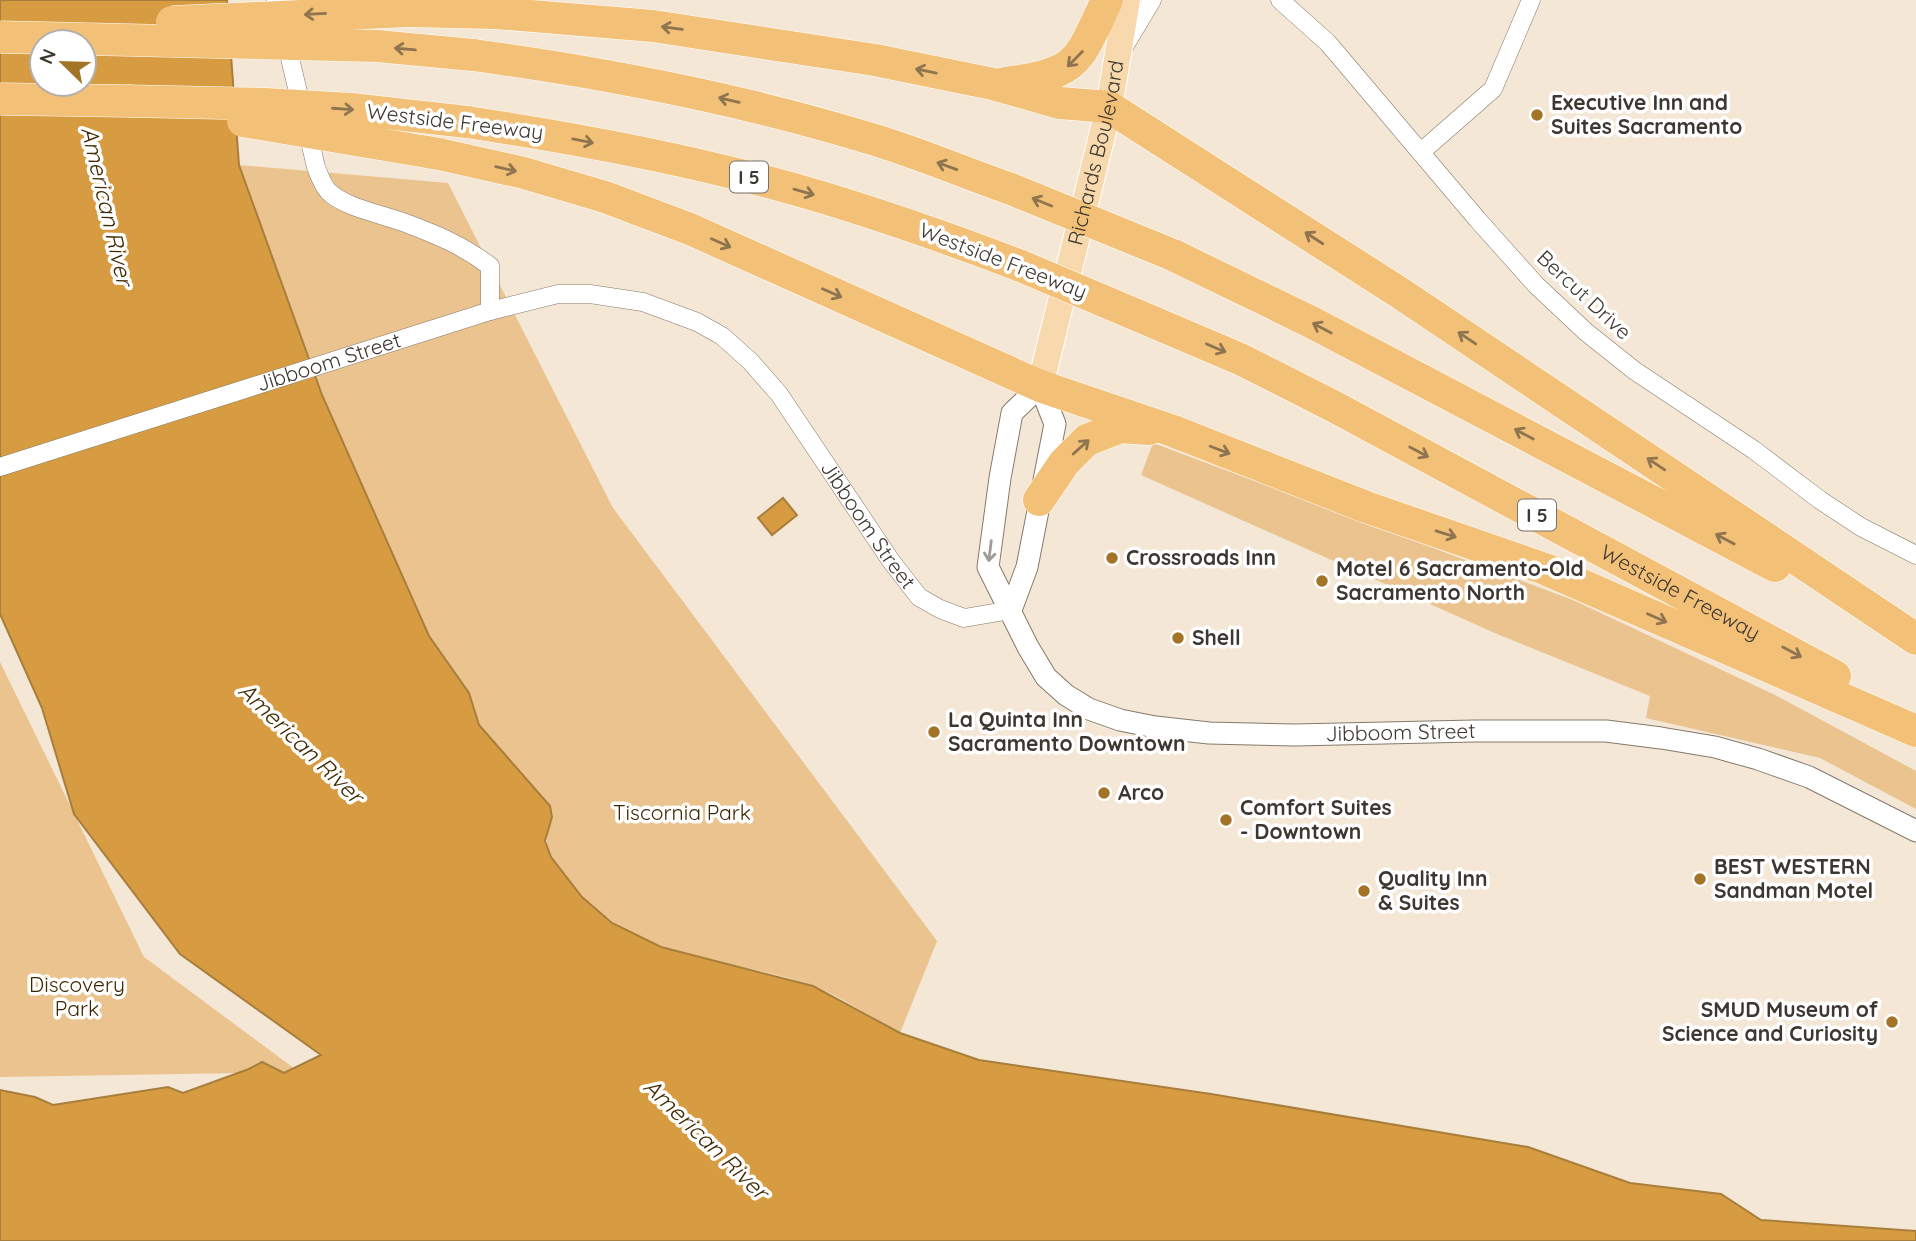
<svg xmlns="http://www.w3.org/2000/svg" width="1916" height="1241" viewBox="0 0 1916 1241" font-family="Quicksand,sans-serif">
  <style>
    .green { fill: #eac38f }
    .water { fill: #d79c41; stroke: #a87e3c; stroke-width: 2; fill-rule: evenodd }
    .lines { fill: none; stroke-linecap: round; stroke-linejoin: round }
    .minor-casing { stroke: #857a6a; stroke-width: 19 }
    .tertiary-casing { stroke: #857a6a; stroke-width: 23 }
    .primary-casing { stroke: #fff; stroke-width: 28 }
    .motorway-casing { stroke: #fff; stroke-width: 33 }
    .minor { stroke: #fff; stroke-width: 18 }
    .tertiary { stroke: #fff; stroke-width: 21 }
    .primary { stroke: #f8d9ae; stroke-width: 26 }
    .motorway { stroke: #f3c078; stroke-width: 32 }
    .motorway-bridge-casing { stroke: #fff; stroke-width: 33; stroke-linecap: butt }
    .motorway-bridge { stroke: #f3c078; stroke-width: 32 }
    .oneway { stroke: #8e7550 }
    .oneway2 { stroke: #9e9b98 }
    .poi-dot { fill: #a37427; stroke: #fff; stroke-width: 2.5 }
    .labels { text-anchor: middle; stroke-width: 7; stroke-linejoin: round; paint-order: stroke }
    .shield { fill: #fff; stroke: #76736e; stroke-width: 2 }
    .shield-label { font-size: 19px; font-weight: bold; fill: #3c3730 }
    .poi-label { font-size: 21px; font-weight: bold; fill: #3c3730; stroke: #fff; text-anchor: start }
    .street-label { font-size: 21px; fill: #3c3730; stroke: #fff }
    .park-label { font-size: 21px; fill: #3e2700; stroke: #fff }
    .water-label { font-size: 23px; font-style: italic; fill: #422b03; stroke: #fff }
  </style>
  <rect width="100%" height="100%" fill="#f4e7d5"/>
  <g class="green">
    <path d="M239,165L448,183L613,508L937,941L900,1033C874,1019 837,994 811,985C724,956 634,962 571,883C565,875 556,867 551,858C541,840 553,825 550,806L479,725L469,693L429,636L322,395Z"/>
    <path d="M1153,443L1573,600L1775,695L1916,771V809L1820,758L1646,718L1650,696L1497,634L1141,475Z"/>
    <path d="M0,662L144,957L299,1072L0,1077Z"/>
  </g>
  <g class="water">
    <path d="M0,0H227L239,165L322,395L429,636L469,693L479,725L550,806L552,817L545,841L551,857L582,897L612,923L661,947L813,986L900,1033L979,1060L1211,1094L1528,1147L1630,1183L1721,1194L1761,1220L1916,1231V1241H0V1090L35,1097L53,1105L168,1087L183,1093L249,1069L262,1062L284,1073L321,1055L180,954L74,814L42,708L0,614ZM42,42H84V84H42Z"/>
    <path d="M783,498L797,515L772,535L758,518Z"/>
  </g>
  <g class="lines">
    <defs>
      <g id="minor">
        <path d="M276,0L316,167C319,175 322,184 328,191C344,208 386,215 408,224C440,236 463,246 490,266V311"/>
        <path d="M1280,0L1328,43L1477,219L1536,285L1586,332L1635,371L1754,450L1820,500L1861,527L1916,555"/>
        <path d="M1125,45L1152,0"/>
        <path d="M1421,152L1493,89L1531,0"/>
        <path id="s1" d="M0,467L490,311L558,294H590L643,302L697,322L722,336L750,361L779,394L891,561L919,597L940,609L964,618L1011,610"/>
      </g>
      <g id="tertiary">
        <path id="s2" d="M1011,610L1027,567L1055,424L1040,386L1012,413L1000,478L988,567L1028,647L1046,677L1066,695L1089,709L1120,720L1155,727L1209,733L1295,735L1474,731H1606L1661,738L1715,747L1758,759L1809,777L1916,831"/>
      </g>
      <g id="primary">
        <path id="s3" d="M1040,386L1109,107L1127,0"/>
      </g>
      <g id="motorway">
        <path d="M408,11L495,13L653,26L875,60L993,84L1060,103L1109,107L1400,293L1916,639"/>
        <path d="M473,55C606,73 736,98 865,137C914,151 962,172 1011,189"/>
        <path d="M1005,83C1079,73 1077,64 1107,0"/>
        <path d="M0,99L128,101"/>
        <path d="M467,122C567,137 666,155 764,181C852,204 937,234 1021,266"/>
        <path d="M439,154L524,173L605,197L690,229L1040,386L1173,431L1366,507L1545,569L1916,731"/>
        <path d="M1173,255L1313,323L1775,566"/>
        <path id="s4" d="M1153,322L1240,359L1333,406L1835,676"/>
        <path d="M1039,500L1064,463L1087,440L1120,427L1149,429"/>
      </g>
    </defs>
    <use href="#minor" class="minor-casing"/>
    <use href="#tertiary" class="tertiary-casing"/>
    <use href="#primary" class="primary-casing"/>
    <use href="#motorway" class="motorway-casing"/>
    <use href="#minor" class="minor"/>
    <use href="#tertiary" class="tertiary"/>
    <use href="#primary" class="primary"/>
    <use href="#motorway" class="motorway"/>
    <defs>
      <g id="motorway-bridge">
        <path d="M172,22L408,11"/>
        <path d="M0,37L377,46L473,55"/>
        <path d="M128,101L264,104L351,109L467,122"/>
        <path d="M243,121L439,154"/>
        <path d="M1011,189L1173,255"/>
        <path d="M1021,266L1153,322"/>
      </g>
    </defs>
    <use href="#motorway-bridge" class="motorway-bridge-casing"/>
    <use href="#motorway-bridge" class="motorway-bridge"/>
  </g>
  <defs><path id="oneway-shaft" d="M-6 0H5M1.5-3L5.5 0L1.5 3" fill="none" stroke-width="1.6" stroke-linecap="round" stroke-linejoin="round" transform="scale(1.75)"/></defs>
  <g class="oneway">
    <use href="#oneway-shaft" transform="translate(315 14) rotate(177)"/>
    <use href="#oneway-shaft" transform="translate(672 28) rotate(-172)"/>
    <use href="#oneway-shaft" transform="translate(405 49) rotate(-175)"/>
    <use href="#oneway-shaft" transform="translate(1075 59) rotate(135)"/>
    <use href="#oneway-shaft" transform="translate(926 71) rotate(-168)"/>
    <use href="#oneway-shaft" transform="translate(729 100) rotate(-167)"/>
    <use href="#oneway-shaft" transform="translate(343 109) rotate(4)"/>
    <use href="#oneway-shaft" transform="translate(583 141) rotate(11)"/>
    <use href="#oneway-shaft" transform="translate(947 166) rotate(-160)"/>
    <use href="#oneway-shaft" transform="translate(506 169) rotate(13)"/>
    <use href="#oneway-shaft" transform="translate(804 192) rotate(16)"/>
    <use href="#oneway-shaft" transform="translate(1042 202) rotate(-158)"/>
    <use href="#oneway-shaft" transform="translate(1314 238) rotate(-147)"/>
    <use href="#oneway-shaft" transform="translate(721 243) rotate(24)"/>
    <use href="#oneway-shaft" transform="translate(832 293) rotate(24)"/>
    <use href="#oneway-shaft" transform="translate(1322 328) rotate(-152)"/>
    <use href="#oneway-shaft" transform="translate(1467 338) rotate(-146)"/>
    <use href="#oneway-shaft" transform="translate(1216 348) rotate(23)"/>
    <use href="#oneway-shaft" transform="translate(1524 434) rotate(-152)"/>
    <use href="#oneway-shaft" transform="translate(1081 447) rotate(-42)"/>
    <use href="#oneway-shaft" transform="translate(1220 450) rotate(21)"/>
    <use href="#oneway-shaft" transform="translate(1419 452) rotate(28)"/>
    <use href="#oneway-shaft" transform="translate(1656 464) rotate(-146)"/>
    <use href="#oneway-shaft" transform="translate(1446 534) rotate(17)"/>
    <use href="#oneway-shaft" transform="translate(1725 539) rotate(-152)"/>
    <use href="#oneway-shaft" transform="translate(1657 618) rotate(24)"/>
    <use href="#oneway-shaft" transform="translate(1792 652) rotate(28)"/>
  </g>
  <use class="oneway2" href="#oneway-shaft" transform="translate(990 551) rotate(97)"/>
  <g class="poi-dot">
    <circle cx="1537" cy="115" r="7"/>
    <circle cx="1112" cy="558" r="7"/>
    <circle cx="1322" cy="581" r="7"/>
    <circle cx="1178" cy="638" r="7"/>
    <circle cx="934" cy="732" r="7"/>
    <circle cx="1104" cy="793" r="7"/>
    <circle cx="1226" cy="820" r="7"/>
    <circle cx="1700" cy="879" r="7"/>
    <circle cx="1364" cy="891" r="7"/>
    <circle cx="1892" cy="1022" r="7"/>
  </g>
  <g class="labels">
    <g class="shield">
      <rect x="730" y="161.5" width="38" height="31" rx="5"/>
      <rect x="1518" y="499.5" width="38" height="31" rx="5"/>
    </g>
    <g class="shield-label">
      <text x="749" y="184">I 5</text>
      <text x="1537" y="522">I 5</text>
    </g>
    <g class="poi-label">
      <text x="1551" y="110">Executive Inn and<tspan x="1551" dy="24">Suites Sacramento</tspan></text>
      <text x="1126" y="565">Crossroads Inn</text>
      <text x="1336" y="576">Motel 6 Sacramento-Old<tspan x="1336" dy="24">Sacramento North</tspan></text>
      <text x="1192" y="645">Shell</text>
      <text x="948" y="727">La Quinta Inn<tspan x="948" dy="24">Sacramento Downtown</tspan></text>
      <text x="1118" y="800">Arco</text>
      <text x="1240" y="815">Comfort Suites<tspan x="1240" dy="24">- Downtown</tspan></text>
      <text x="1714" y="874">BEST WESTERN<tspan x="1714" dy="24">Sandman Motel</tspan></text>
      <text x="1378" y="886">Quality Inn<tspan x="1378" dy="24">&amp; Suites</tspan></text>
      <text x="1878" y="1017" text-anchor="end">SMUD Museum of<tspan x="1878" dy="24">Science and Curiosity</tspan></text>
    </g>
    <g class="street-label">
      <text transform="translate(455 122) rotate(7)" y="7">Westside Freeway</text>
      <text dy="7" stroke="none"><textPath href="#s3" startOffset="240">Richards Boulevard</textPath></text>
      <text transform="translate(1003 261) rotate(21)" y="7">Westside Freeway</text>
      <text transform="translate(1584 295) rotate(43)" y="7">Bercut Drive</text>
      <text dy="7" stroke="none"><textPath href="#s1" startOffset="345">Jibboom Street</textPath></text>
      <text dy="7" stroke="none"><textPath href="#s1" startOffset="996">Jibboom Street</textPath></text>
      <text dy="7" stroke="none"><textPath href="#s4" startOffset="593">Westside Freeway</textPath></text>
      <text dy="7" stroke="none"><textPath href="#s2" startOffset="920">Jibboom Street</textPath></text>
    </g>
    <g class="park-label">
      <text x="682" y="820">Tiscornia Park</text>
      <text x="77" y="992">Discovery<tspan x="77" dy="24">Park</tspan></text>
    </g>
    <g class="water-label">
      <text transform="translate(107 206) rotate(77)" y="8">American River</text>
      <text transform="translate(301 743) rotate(44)" y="8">American River</text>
      <text transform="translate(706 1139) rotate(44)" y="8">American River</text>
    </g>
  </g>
  <g transform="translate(63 63) rotate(293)"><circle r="33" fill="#ffffff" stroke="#b1afac" stroke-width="2"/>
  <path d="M0-5L12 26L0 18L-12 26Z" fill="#a37427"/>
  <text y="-10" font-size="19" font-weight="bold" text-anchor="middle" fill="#3c3730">N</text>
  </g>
</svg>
